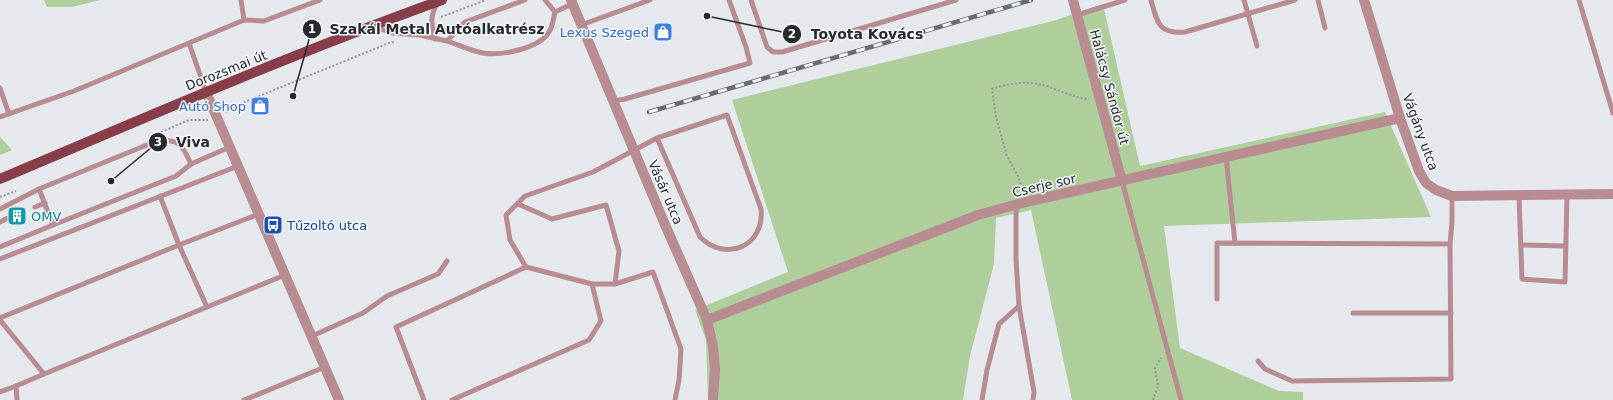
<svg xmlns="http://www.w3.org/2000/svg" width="1613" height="400" viewBox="0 0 1613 400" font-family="'DejaVu Sans',sans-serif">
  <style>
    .green { fill: #aece9c }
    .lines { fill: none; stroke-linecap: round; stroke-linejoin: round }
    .path { stroke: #96999c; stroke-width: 2; stroke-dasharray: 2 2; stroke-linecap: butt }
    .service { stroke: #b98c91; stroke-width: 5 }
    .minor { stroke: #b98c91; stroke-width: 10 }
    .primary { stroke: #883e49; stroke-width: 10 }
    .rail-casing { stroke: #6a6c6f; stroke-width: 4.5 }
    .rail { stroke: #f2f7fb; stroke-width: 3; stroke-dasharray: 9; stroke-linecap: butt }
    .labels { text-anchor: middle; stroke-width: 3; stroke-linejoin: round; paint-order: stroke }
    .shop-label { font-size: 13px; fill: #366cbe; stroke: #f2f7fb; text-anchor: end }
    .street-label { font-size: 13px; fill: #27292a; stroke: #f2f7fb }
    .culture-label { font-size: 13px; fill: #0d838f; stroke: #f2f7fb; text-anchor: start }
    .transit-label { font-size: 13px; fill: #164399; stroke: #f2f7fb; text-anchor: start }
    .leader { fill: none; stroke: #27292a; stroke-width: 1.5 }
    .callout-dot { fill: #27292a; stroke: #f2f7fb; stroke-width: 1.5 }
    .mark-label { font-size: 12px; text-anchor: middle; font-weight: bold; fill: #fff }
    .callout-label { font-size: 14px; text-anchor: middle; font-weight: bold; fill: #27292a; stroke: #f2f7fb; stroke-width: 3; stroke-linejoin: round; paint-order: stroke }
  </style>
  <rect width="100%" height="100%" fill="#e5e9ee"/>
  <g class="green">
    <path d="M44,0H100L72,7H47Z"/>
    <path d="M1103,4L1140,166L1385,112L1431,217L1164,226L1180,348L1279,391L1303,392V400H1072L1031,210L996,218L994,264L970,356L963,400H708L706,340L695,310L788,272L732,100L1053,21Z"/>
    <path d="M0,137L12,150L0,155Z"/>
  </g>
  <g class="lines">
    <g class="path">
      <path d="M441,17L486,0"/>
      <path d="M226,112L247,101L389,43L394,42"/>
      <path d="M161,132L189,120H208"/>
      <path d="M1023,192L1018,176L1007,156L996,117L992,89C1006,84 1023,81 1038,84C1055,87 1071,98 1089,99"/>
      <path d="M0,197L16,191"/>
      <path d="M1153,400L1158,386L1155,368L1161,358"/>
    </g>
    <g class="service">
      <path d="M241,0L244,20"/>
      <path d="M545,0L555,12L572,4"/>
      <path d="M751,0L767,47L773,52H782L956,0"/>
      <path d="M1151,0C1157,22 1158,34 1185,32L1295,0"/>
      <path d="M1244,0L1257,46"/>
      <path d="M1318,0L1325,28"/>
      <path d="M1579,0L1613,113"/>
      <path d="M1077,15L1125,0"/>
      <path d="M581,25L650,0"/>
      <path d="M375,27L392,33L419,35L447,41L465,22L525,0"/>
      <path d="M435,39C432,24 429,18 437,4"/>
      <path d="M447,41C459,45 471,51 483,53C500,56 539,49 549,32C553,26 553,19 555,12"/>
      <path d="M189,43L244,20L264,21L320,0"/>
      <path d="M0,88L9,114"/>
      <path d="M613,101L625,99L750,63L746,47L729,0"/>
      <path d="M0,117L74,91L189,43L206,92"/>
      <path d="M1226,157L1235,243"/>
      <path d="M1122,181L1181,400"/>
      <path d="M39,189L53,225L176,176L191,164L230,147"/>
      <path d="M160,196L179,245L259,214"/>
      <path d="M1519,196L1522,279L1565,282L1567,195"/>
      <path d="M1016,205V260L1019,306L1034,392L1033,400"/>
      <path d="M35,207L45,203"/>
      <path d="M0,209L39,189L159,140C181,140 182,145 191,164"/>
      <path d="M0,222L8,218"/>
      <path d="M1522,245L1565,246"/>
      <path d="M0,247L53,225"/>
      <path d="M0,259L238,166"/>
      <path d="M526,267L510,240L506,215L525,196L593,172L657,138L727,115L761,209C765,246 726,263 700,237L657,138"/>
      <path d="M615,284L653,272L681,349L679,380L675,400"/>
      <path d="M1217,299V243L1450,244"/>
      <path d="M1353,313H1451"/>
      <path d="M0,318L179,245L207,307"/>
      <path d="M0,320L44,374L285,275"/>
      <path d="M312,336L363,313L387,296L438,274L447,261"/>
      <path d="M1258,361L1265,369L1292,381L1451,379L1450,244L1452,222V196"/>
      <path d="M0,392L16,386"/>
      <path d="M17,400L16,386L44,374"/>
      <path d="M244,400L325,367"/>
      <path d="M424,400L396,327L526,267L592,284"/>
      <path d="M452,400L589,340L601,321L592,284H615L619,251L606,205L552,219L518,204"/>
      <path d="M982,400L987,370L999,324L1019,306"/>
    </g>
    <g class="minor">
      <path d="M571,0L666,227L707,320L713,346L715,369L713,400"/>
      <path d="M1073,0L1122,181"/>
      <path d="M1364,0L1400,118L1419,171L1426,183L1436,190L1452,196L1613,194"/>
      <path d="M206,92L339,400"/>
      <path d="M707,320L978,215L1026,202L1400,118"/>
    </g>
    <path class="primary" d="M0,179C146,117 292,54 442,0"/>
    <defs>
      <path id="rail" d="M649,112L1031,0"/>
    </defs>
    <use href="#rail" class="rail-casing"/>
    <use href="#rail" class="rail"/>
  </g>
  <defs>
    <symbol id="shop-square" viewBox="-11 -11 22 22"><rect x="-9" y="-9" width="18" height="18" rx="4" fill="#3f7fe0" stroke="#f2f7fb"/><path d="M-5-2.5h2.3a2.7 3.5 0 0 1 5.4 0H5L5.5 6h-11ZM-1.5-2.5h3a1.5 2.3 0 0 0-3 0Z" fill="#fff"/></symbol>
    <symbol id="building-square" viewBox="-11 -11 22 22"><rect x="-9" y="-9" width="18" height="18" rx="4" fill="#0f9aa8" stroke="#f2f7fb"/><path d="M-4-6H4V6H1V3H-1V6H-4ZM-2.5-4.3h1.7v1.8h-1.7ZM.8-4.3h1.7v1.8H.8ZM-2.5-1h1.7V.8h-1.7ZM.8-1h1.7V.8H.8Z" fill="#fff"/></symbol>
    <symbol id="bus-square" viewBox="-11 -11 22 22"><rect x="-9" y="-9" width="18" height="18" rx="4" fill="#1a4fb4" stroke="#f2f7fb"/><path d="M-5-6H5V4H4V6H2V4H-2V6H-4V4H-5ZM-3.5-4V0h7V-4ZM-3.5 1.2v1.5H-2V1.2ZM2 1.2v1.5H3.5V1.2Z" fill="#fff"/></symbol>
  </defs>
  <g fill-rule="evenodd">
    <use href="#shop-square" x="652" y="21" width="22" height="22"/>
    <use href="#shop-square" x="249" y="95" width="22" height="22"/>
    <use href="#building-square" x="6" y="205" width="22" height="22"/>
    <use href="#bus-square" x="262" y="214" width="22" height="22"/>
  </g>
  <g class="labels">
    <g class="shop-label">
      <text x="649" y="37">Lexus Szeged</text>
      <text x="246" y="111">Autó Shop</text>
    </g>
    <g class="street-label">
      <text transform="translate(226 70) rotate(-22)" y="5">Dorozsmai út</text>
      <text transform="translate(1110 87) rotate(75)" y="5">Halácsy Sándor út</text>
      <text transform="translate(1421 132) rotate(70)" y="5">Vágány utca</text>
      <text transform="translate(1044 185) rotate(-13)" y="5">Cserje sor</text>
      <text transform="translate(666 192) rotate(67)" y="5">Vásár utca</text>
    </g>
    <g class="culture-label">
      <text x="31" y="221">OMV</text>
    </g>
    <g class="transit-label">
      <text x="287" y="230">Tűzoltó utca</text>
    </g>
  </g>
  <path class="leader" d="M293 96L312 29M707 16L792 34M111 181L158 142"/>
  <g class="callout-dot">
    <circle cx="293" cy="96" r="4"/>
    <circle cx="707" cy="16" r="4"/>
    <circle cx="111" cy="181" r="4"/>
    <circle cx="312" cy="29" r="10"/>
    <circle cx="792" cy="34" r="10"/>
    <circle cx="158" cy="142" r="10"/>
  </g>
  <g class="mark-label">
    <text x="312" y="33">1</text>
    <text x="792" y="38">2</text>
    <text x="158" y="146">3</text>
  </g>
  <g class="callout-label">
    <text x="437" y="34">Szakál Metal Autóalkatrész</text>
    <text x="867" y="39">Toyota Kovács</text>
    <text x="193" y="147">Viva</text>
  </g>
</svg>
